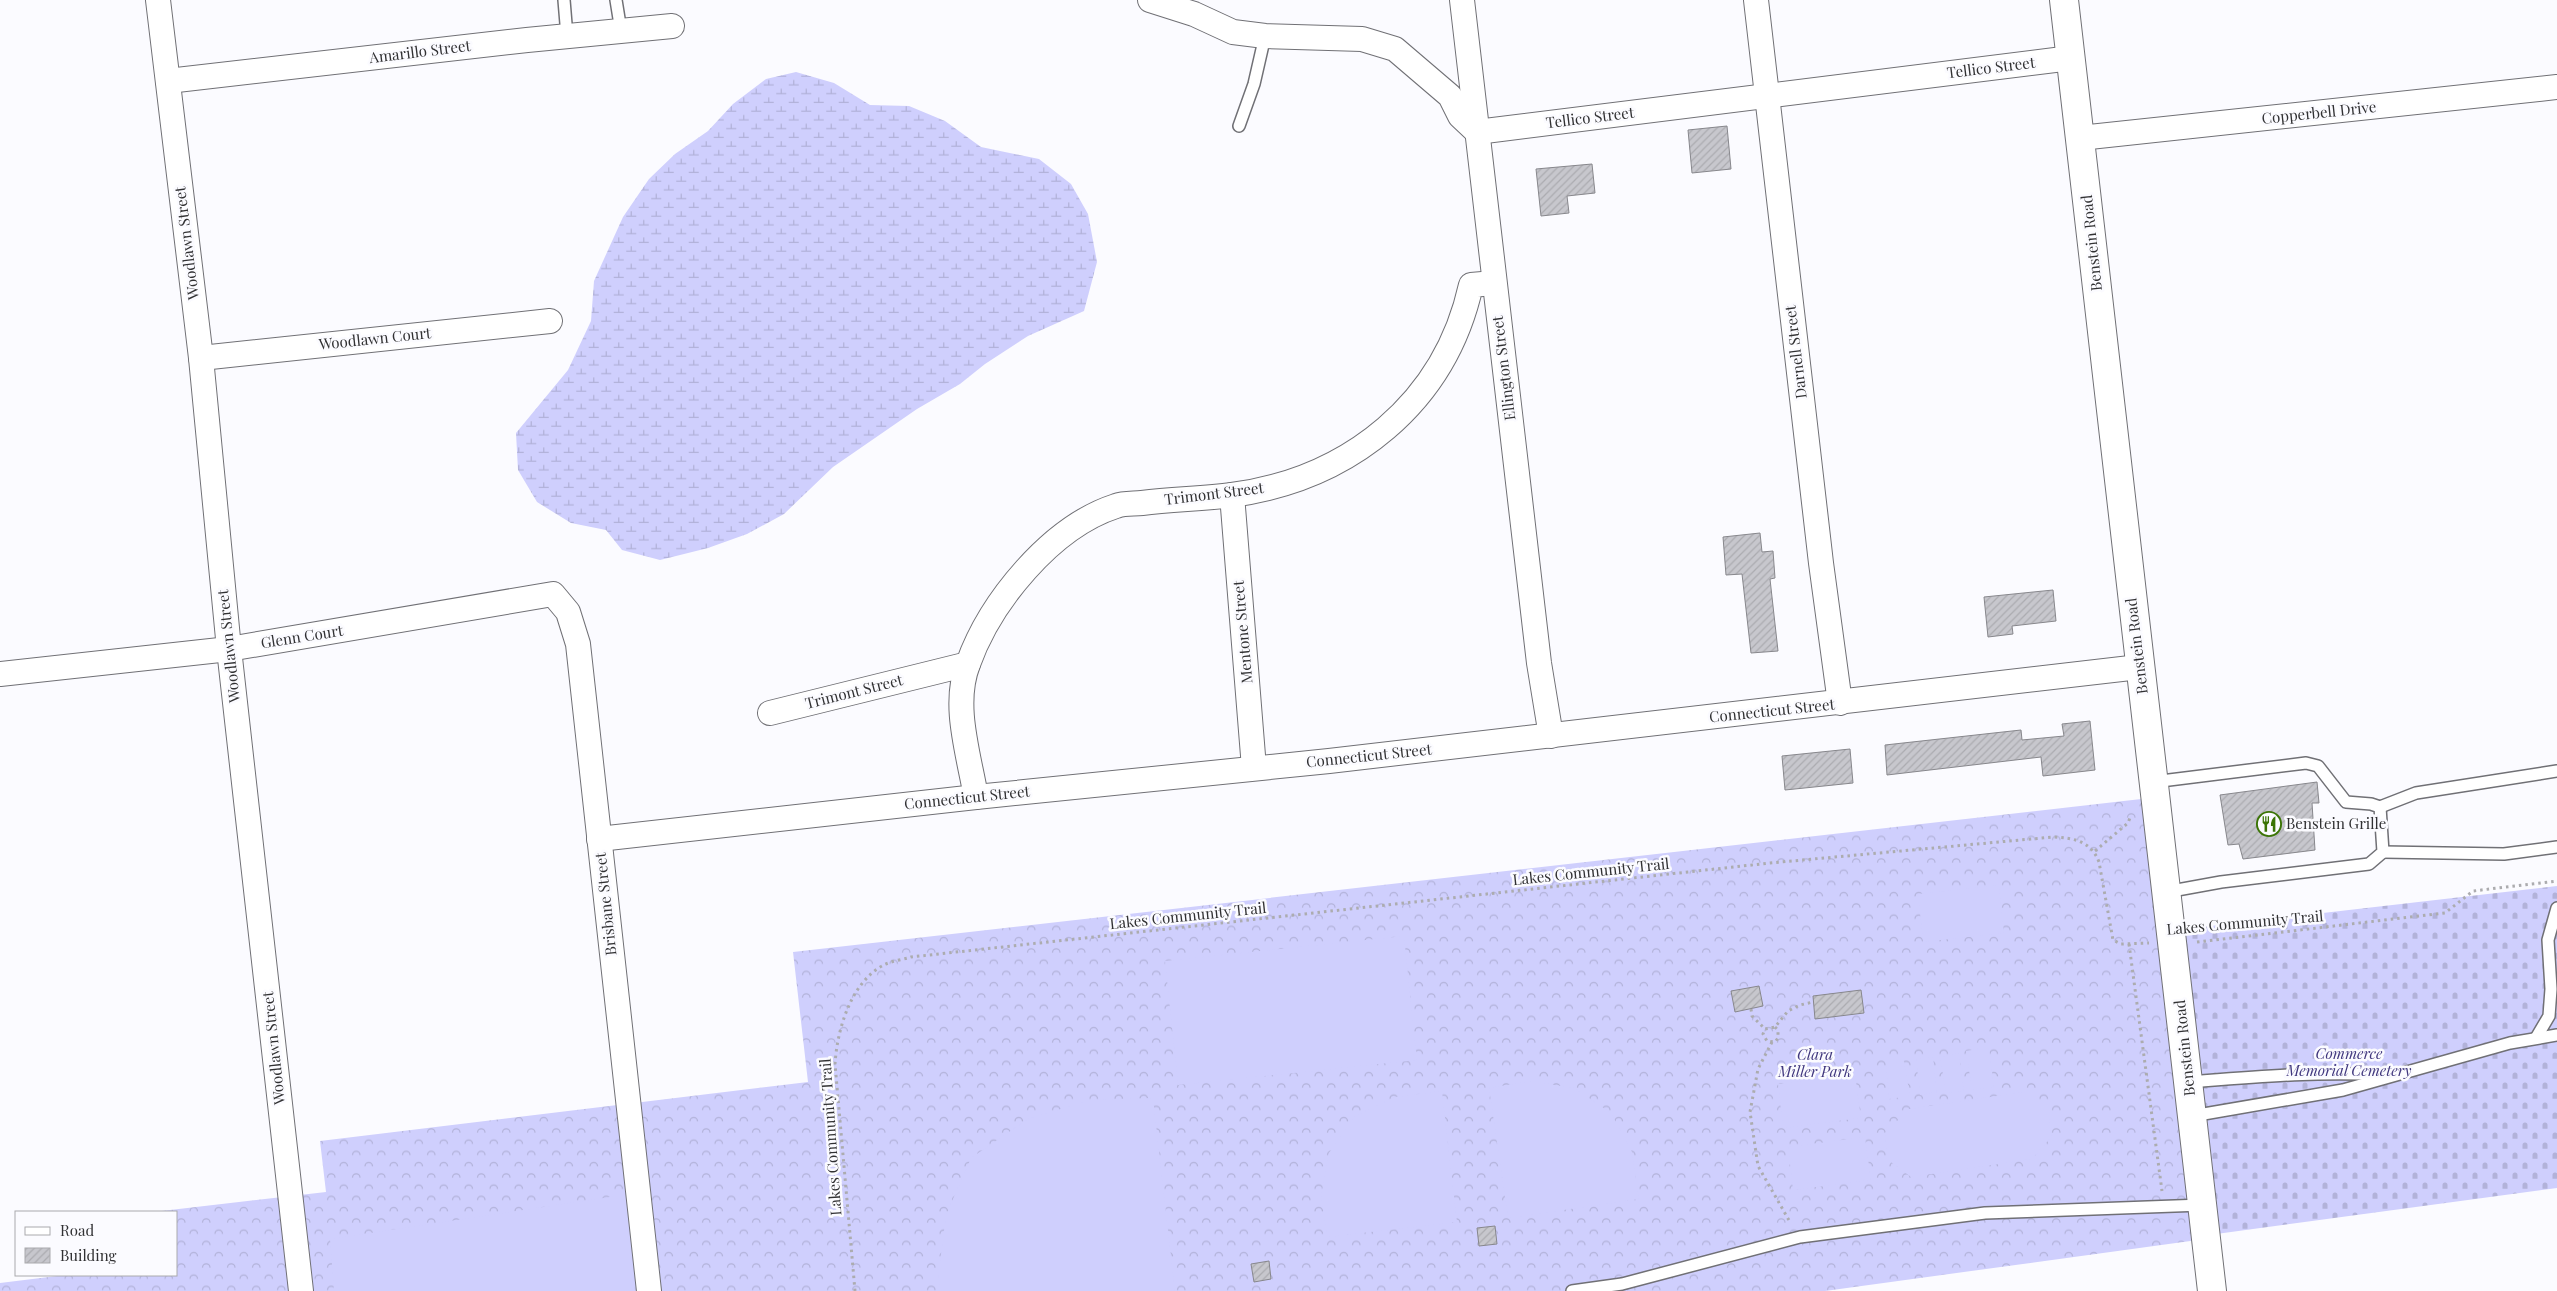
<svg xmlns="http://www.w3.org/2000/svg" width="2557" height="1291" viewBox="0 0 2557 1291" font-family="'Playfair Display',serif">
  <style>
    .forest { fill: url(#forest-crowns) }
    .wetland { fill: url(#wetland-marsh) }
    .cemetery { fill: url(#cemetery-stones) }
    .garden { fill: #cfcffd }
    .building { fill: url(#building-hatch); stroke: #87878c }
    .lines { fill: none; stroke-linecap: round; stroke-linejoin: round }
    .lane-casing { stroke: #707075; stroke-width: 14 }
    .street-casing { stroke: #707075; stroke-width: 26 }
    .secondary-casing { stroke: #707075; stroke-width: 30 }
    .path { stroke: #acacaf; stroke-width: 3; stroke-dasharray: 2.5 4; stroke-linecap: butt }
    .lane { stroke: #fff; stroke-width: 11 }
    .street { stroke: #fff; stroke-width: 24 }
    .secondary { stroke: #fff; stroke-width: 28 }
    .labels { text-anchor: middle; stroke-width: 5; stroke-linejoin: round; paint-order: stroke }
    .street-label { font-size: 15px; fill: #313133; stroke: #fbfbff }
    .poi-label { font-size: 15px; fill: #313133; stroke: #fbfbff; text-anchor: start }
    .park-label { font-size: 15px; font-style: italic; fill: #40377e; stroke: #fbfbff }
  </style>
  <defs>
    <pattern id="forest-crowns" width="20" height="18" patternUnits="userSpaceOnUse" patternTransform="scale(1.25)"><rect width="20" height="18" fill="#cfcffd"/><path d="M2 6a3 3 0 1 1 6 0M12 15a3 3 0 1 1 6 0" fill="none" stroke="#b2b2d9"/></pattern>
    <pattern id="wetland-marsh" width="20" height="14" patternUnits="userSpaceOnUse" patternTransform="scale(1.25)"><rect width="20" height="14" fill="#cfcffd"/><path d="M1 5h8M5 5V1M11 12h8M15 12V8" fill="none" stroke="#b2b2d9"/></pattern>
    <pattern id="cemetery-stones" width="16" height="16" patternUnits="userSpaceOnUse" patternTransform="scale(1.25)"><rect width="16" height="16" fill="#cfcffd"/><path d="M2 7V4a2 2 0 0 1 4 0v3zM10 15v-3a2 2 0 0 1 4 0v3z" fill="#b2b2d9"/></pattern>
    <pattern id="building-hatch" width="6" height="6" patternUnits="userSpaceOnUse" patternTransform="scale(1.25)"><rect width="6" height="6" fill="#c7c7cd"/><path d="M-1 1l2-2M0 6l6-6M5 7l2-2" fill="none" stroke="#ababb0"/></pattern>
  </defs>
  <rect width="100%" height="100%" fill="#fbfbff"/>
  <path class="forest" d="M2150,798L2205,1239L1825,1291H0V1283L65,1275H176V1212H153L326,1192L320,1141L808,1082L793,952Z"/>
  <path class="wetland" d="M796,72L834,83L870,105L909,106L945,121L981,147L1039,159L1071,184L1088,214L1097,262L1084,311L1028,336L985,364L960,384L917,409L833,467L784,514L747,534L708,548L660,560L622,550L606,530L571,523L537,502L518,470L516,433L568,370L591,321L594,281L623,217L649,179L675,154L708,131L733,104L766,79Z"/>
  <path class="cemetery" d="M2557,886V1188L2209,1235L2176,930Z"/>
  <g class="garden">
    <path d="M1999,885L2004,933L1923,942L1918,894Z"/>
    <path d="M1404,936L1417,1060L1178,1085L1165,961Z"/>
    <path d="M1989,1047L1994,1087L1972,1090L1966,1051Z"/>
    <path d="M1959,1053L1964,1091L1946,1093L1940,1057Z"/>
    <path d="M1933,1057L1937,1092L1920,1095L1916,1059Z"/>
    <path d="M1904,1061L1910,1096L1889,1099L1886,1065Z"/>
    <path d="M1855,1074L1861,1118L1783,1128L1778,1084Z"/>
    <path d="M1530,1081L1574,1088L1611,1113L1632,1152L1639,1199L1508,1218L1489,1088Z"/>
    <path d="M1442,1091L1457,1222L1327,1237L1321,1196L1329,1153L1355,1116L1395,1097Z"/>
    <path d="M2024,1092L2048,1110L2052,1136L2032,1159L1911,1177L1887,1159L1885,1133L1909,1109Z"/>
    <path d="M1153,1098L1175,1291H940L938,1277L946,1215L971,1158L1028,1119L1090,1100Z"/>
    <path d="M1865,1137L1871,1180L1793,1190L1788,1147Z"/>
    <path d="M630,1194L635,1291H334L330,1239Z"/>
  </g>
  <g class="building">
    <path d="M1727,126L1731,169L1692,173L1688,130Z"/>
    <path d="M1592,164L1595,193L1567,196L1569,213L1541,216L1536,169Z"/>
    <path d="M1760,533L1762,552L1773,551L1775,578L1770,579L1778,651L1751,653L1742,574L1726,575L1723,537Z"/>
    <path d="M2053,590L2056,621L2012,626L2013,634L1988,637L1984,597Z"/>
    <path d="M2090,721L2095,770L2043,776L2041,757L1887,775L1885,745L2021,730L2022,740L2064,736L2062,724Z"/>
    <path d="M1850,749L1853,783L1785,790L1782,756Z"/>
    <path d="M2317,782L2319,803H2312L2315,850L2243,859L2239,844L2228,845L2220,795Z"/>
    <path d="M1759,986L1763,1006L1735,1012L1731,991Z"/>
    <path d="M1861,990L1864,1013L1815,1019L1813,996Z"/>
    <path d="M1495,1226L1497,1244L1479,1246L1477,1228Z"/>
    <path d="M1269,1261L1271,1279L1254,1282L1251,1264Z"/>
  </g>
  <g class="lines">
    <defs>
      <g id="lane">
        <path d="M564,0L567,36"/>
        <path d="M616,0L621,31"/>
        <path d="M1239,126L1254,84L1265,36"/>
        <path d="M2153,782L2306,763L2318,766L2346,802L2371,804L2380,807L2383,852L2369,864L2221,882L2166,892"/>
        <path d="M2380,807L2416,793L2557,771"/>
        <path d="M2383,852L2504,854L2557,847"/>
        <path d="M2536,1038L2549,1016L2551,989L2548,940L2557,908"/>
        <path d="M2188,1082C2253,1077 2319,1071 2385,1075"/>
        <path d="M2192,1116L2343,1090L2510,1043L2557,1035"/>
        <path d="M1572,1291L1622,1284L1800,1237L1985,1213L2202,1205"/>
      </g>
      <g id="street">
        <path d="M158,0L201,358L229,649L301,1291"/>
        <path d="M1150,0L1194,14L1233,32L1265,36L1362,39L1395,49L1450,96L1460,116L1477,132L2071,58"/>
        <path d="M1462,0L1539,663L1551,736"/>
        <path d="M1756,0L1821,563L1840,703"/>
        <path d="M168,81L527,40L672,26"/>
        <path d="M2080,138L2557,87"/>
        <path d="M201,358L550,321"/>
        <path d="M1232,495L1254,768"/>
        <path d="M968,664C952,705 969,755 976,797"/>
        <path d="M0,674L229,649L553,594L568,612L578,644L649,1291"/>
        <path d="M770,713L968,664C990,602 1051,527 1116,506C1124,503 1134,504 1142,503C1172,499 1203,499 1232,495C1350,479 1445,403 1471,285L1494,283"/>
        <path d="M599,839L976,797L1329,761L2139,667"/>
      </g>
      <path id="secondary" d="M2064,0L2212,1291"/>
    </defs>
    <use href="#lane" class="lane-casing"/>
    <use href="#street" class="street-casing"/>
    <use href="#secondary" class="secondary-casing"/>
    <g class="path">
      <path d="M2095,851L2128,823L2131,815"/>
      <path d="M2197,942L2445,913L2473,891L2557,881"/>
      <path d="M2129,944L2162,1191"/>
      <path d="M1751,1009L1752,1016L1765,1029"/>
      <path d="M1775,1027L1778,1030V1038L1775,1042L1767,1041L1763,1034L1765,1029L1775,1027L1788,1011L1800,1005L1813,1002"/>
      <path d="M1772,1042L1758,1069L1750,1112L1758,1166L1790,1222"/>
      <path d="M855,1291L835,1064C837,1031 850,984 882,966C890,961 902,960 911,957L1770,863L2053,837C2074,838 2091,841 2099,862L2113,940L2121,944L2149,943"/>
    </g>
    <use href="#lane" class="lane"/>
    <use href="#street" class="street"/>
    <use href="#secondary" class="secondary"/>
  </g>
  <defs>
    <symbol id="restaurant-ring" viewBox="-11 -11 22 22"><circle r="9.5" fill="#fbfbff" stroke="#3b7405" stroke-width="1.5"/><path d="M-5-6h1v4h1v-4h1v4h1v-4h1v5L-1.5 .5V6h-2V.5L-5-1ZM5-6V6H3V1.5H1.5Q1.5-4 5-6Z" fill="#3b7405"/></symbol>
  </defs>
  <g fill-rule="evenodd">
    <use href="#restaurant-ring" x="2255" y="810" width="28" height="28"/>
  </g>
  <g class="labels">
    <g class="street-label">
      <text transform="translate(420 52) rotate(-7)" y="5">Amarillo Street</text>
      <text transform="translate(1991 68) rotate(-7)" y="5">Tellico Street</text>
      <text transform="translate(2319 113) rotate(-6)" y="5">Copperbell Drive</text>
      <text transform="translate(1590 118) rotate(-7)" y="5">Tellico Street</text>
      <text transform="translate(187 243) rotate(-97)" y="5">Woodlawn Street</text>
      <text transform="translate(2092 243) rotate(-96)" y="5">Benstein Road</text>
      <text transform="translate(375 339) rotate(-6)" y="5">Woodlawn Court</text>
      <text transform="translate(1796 352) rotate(-97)" y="5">Darnell Street</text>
      <text transform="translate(1504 368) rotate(-97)" y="5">Ellington Street</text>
      <text transform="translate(1214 494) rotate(-7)" y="5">Trimont Street</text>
      <text transform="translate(1243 632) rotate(-95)" y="5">Mentone Street</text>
      <text transform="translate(302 637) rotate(-9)" y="5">Glenn Court</text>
      <text transform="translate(229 646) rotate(-96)" y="5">Woodlawn Street</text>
      <text transform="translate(2137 646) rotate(-97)" y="5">Benstein Road</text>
      <text transform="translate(854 692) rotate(-14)" y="5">Trimont Street</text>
      <text transform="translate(1772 711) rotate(-6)" y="5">Connecticut Street</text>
      <text transform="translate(1369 756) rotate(-6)" y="5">Connecticut Street</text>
      <text transform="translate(967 798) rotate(-6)" y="5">Connecticut Street</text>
      <text transform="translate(1591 872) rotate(-6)" y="5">Lakes Community Trail</text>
      <text transform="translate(606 904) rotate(-96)" y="5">Brisbane Street</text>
      <text transform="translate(1188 916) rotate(-6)" y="5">Lakes Community Trail</text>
      <text transform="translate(2245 923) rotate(-5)" y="5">Lakes Community Trail</text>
      <text transform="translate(274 1048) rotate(-96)" y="5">Woodlawn Street</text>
      <text transform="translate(2185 1048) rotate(-96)" y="5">Benstein Road</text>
      <text transform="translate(831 1137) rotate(-94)" y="5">Lakes Community Trail</text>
    </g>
    <g class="poi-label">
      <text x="2286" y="829">Benstein Grille</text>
    </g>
    <g class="park-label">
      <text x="2349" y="1059">Commerce<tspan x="2349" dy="17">Memorial Cemetery</tspan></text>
      <text x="1815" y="1060">Clara<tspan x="1815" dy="17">Miller Park</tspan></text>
    </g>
  </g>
  <rect x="15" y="1211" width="162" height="65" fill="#fbfbff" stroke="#aaaaad"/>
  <rect x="25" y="1227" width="25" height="8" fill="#ffffff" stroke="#aaaaad"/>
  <text x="60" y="1236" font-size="15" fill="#313133">Road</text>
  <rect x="25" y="1248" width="25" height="15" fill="url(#building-hatch)" stroke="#aaaaad"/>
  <text x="60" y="1261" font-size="15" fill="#313133">Building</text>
</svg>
